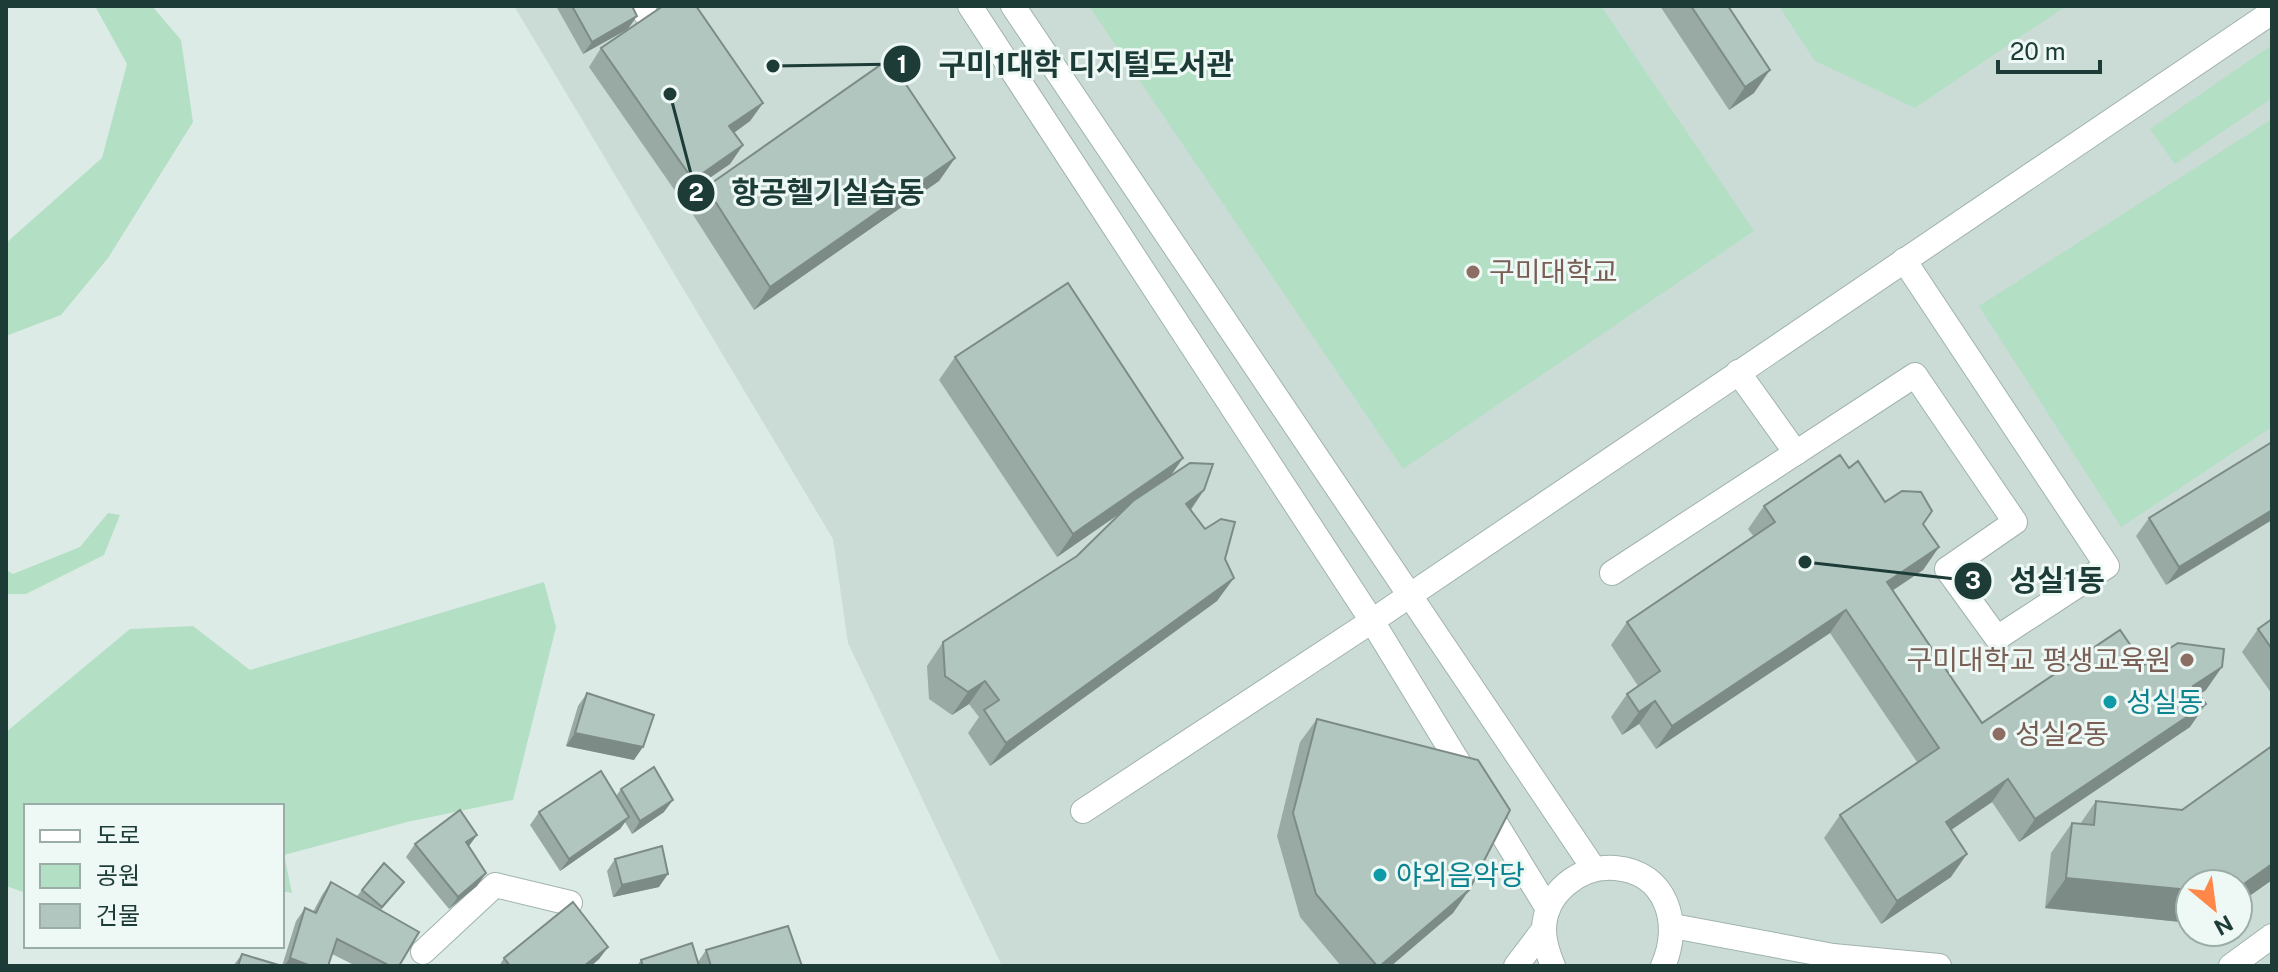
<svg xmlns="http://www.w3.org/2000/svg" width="2278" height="972" viewBox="0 0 2278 972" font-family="'Public Sans','Noto Sans KR',sans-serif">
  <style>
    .built { fill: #cbdbd6; fill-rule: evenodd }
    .green { fill: #b3dfc4 }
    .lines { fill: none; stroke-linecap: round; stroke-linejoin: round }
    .minor-casing { stroke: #a0b3ae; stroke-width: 26 }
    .minor { stroke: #fff; stroke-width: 24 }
    .wall { fill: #99aaa5 }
    .shaded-wall { fill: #7d8b86 }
    .building { fill: #b2c6c0; stroke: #7d8b86; stroke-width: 2 }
    .education-dot { fill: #8d6e63; stroke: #eef8f4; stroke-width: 3 }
    .culture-dot { fill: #0f9aa8; stroke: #eef8f4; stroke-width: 3 }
    .labels { text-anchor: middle; stroke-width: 6; stroke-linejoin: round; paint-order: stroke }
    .education-label { font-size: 28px; fill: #785e54; stroke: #eef8f4; text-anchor: start }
    .culture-label { font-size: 28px; fill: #0d838f; stroke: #eef8f4; text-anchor: start }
    .leader { fill: none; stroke: #1d3c37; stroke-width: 3 }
    .callout-dot { fill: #1d3c37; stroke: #eef8f4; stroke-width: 3 }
    .mark-label { font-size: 24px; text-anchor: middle; font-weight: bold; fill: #fff }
    .callout-label { font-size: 30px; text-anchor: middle; font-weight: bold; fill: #1d3c37; stroke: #eef8f4; stroke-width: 6; stroke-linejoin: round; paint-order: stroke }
  </style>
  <rect width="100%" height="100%" fill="#ddebe6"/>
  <path class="built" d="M514,6H2272V966H1002L848,643L833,539ZM2190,884H2238V932H2190Z"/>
  <g class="green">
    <path d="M95,6H152L181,40L193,122L108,258L61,315L6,336V243L102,158L127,64Z"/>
    <path d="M1089,6H1601L1754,231L1403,469Z"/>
    <path d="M1779,6H2066L1915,108L1815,61Z"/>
    <path d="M2272,45V98L2175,164L2150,129Z"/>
    <path d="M2272,119V427L2121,527L1979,306Z"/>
    <path d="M108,513L120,515L104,555L26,594H6V570L13,574L80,547Z"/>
    <path d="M544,582L556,627L513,800L407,822L284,855L292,893L282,891V806H26V893L6,886V732L130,629L193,626L250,670Z"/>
  </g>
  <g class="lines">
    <defs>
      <g id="minor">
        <path d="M641,6L645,13"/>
        <path d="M970,6L1372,621L1548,909"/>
        <path d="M1013,6L1594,869"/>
        <path d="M1738,372L1796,453"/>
        <path d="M1612,573L1915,375L2015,522L1947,569L1997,638L2107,566L1904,260"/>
        <path d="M1083,811L1372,621L2272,12"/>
        <path d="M1673,926L1833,956L1939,966"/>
        <path d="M423,952L495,885L570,903"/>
        <path d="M1516,966L1544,929"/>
        <path d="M1553,966C1548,954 1544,943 1544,930C1544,894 1579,865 1615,868C1667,872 1682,924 1663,966"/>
        <path d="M2231,966L2272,936"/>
      </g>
    </defs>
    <use href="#minor" class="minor-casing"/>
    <use href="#minor" class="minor"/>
  </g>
  <g class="wall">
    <path d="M556,6H632L628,29L583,54Z"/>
    <path d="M1660,6H1728L1754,93L1729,110Z"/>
    <path d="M601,48L763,103L750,121L734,133L743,145L730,164L680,198L589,67Z"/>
    <path d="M955,158L939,181L754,310L690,210L706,187Z"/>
    <path d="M955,357L1183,458L1171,475L1204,490L1191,510L1225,559L1217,601L990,766L968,733L979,717L969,704L952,715L929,699L927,666L943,642L1077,556L1120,513L1057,557L939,380Z"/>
    <path d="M2272,442L2166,585L2136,536L2149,518Z"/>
    <path d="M1849,468L1885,502L1923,524L1939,547L1923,570L1893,590L1982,723L2144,665L2206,690L2199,694L2190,727L2019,842L1992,802L1951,830V877L1881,924L1824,838L1840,815L1917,762L1830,633L1656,749L1639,724L1622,735L1611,717L1627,694L1638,686L1611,645L1627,622L1754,537L1748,529L1764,506Z"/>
    <path d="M2272,619V694L2242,652L2258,629Z"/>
    <path d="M587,693L634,760L566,746L578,706Z"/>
    <path d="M1317,719L1469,890L1453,913L1391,966H1341L1300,917L1277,836L1300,742Z"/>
    <path d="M2272,746V880L2238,904V884H2190V915L2181,922L2045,908L2051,853L2072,823L2080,824L2096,801L2182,810Z"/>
    <path d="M621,789L664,812L632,834L625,822L620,829L560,871L530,825L539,812L616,796Z"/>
    <path d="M477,835L469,846L486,873L477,886L449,909L406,857L415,844Z"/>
    <path d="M615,859L659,887L613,897L607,871Z"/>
    <path d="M331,882L360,898L357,896L362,890L404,882L381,910L399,966H356L332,954L328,966H282L296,921L305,908L313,912L322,895Z"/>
    <path d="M608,947L599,959L591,966H499L504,958Z"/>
    <path d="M706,950L802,966H637L641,960L698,962Z"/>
    <path d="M242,954L282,966H233Z"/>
  </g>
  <g class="shaded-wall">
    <path d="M637,16L628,29L583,54L592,42Z"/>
    <path d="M1770,70L1754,93L1729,110L1745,87Z"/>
    <path d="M763,103L750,121L717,145L729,126Z"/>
    <path d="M743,145L730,164L680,198L693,180Z"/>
    <path d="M955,158L939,181L754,310L770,287Z"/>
    <path d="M1183,458L1167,481L1057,557L1073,534Z"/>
    <path d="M1204,490L1188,513L1186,504Z"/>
    <path d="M2272,510V520L2166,585L2179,567Z"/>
    <path d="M1939,547L1923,570L1871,605L1887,582Z"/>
    <path d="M1234,578L1217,601L990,766L1006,743Z"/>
    <path d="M1846,610L1830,633L1656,749L1672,726Z"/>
    <path d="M2222,667L2206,690L2177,709L2193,686Z"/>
    <path d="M985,681L969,704L952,715L968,692Z"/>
    <path d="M1655,701L1639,724L1622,735L1639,712Z"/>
    <path d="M2206,704L2190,727L2019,842L2035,819Z"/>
    <path d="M575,733L643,747L634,760L566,746Z"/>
    <path d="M2008,779L1992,802L1929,845L1946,822Z"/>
    <path d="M673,800L664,812L632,834L640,821Z"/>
    <path d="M629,817L620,829L560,871L569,859Z"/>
    <path d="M477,835L468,847L466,842Z"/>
    <path d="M1967,854L1951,877L1881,924L1897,901Z"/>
    <path d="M2272,864V880L2238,904V888Z"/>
    <path d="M486,873L477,886L449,909L458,897Z"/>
    <path d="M668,874L659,887L613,897L622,885Z"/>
    <path d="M2066,878L2190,890V915L2181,922L2045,908Z"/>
    <path d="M1469,890L1453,913L1391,966H1380Z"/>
    <path d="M608,947L599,959L591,966H584Z"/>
    <path d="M290,958L311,966H284Z"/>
  </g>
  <g class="building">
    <path d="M572,6H632L637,16L592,42Z"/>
    <path d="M663,6H696L763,103L729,126L743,145L693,180L601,48Z"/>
    <path d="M1691,6H1728L1770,70L1745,87Z"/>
    <path d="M889,59L955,158L770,287L706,187Z"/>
    <path d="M1068,283L1183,458L1073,534L955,357Z"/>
    <path d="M2272,442V510L2179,567L2149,518Z"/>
    <path d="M1840,455L1849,468L1858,461L1885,502L1902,491L1921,492L1932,511L1923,524L1939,547L1887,582L1982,723L2120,630L2144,665L2178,643L2224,649L2222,667L2193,686L2206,704L2035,819L2008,779L1946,822L1967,854L1897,901L1840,815L1939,748L1846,610L1672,726L1655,701L1639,712L1627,694L1660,671L1627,622L1775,522L1764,506Z"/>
    <path d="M1190,463L1213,464L1204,490L1186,504L1205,529L1221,519L1235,522L1225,559L1234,578L1006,743L984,710L999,700L985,681L968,692L945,676L943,642L1077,556L1133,501Z"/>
    <path d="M2272,619V649L2258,629Z"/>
    <path d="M587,693L654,715L643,747L575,733Z"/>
    <path d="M1317,719L1478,760L1510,810L1469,890L1380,966H1377L1316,894L1293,813Z"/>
    <path d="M2272,746V864L2238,888V884H2190V890L2066,878L2072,823L2094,825L2096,801L2182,810Z"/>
    <path d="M654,767L673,800L640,821L621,789Z"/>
    <path d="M601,771L629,817L569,859L539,812Z"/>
    <path d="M460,810L477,835L466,842L486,873L458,897L415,844Z"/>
    <path d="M662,846L668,874L622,885L615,859Z"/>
    <path d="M384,863L404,882L382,907L362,890Z"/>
    <path d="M331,882L419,932L399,966H390L337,939L328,966H311L290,958L305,908L316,913Z"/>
    <path d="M573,902L608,947L584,966H510L504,958Z"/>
    <path d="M788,926L802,966H711L706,950Z"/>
    <path d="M692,943L699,966H643L641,960Z"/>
    <path d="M242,954L282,966H238Z"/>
  </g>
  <g class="education-dot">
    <circle cx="1473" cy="272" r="8"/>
    <circle cx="2187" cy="660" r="8"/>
    <circle cx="1999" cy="734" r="8"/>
  </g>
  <g class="culture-dot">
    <circle cx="2110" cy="702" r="8"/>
    <circle cx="1380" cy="875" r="8"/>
  </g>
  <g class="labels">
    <g class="education-label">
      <text x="1489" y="282">구미대학교</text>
      <text x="2171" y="670" text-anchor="end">구미대학교 평생교육원</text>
      <text x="2015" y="744">성실2동</text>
    </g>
    <g class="culture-label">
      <text x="2126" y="712">성실동</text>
      <text x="1396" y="885">야외음악당</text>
    </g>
  </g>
  <path class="leader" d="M773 66L902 64M670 94L696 193M1805 562L1973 581"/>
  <g class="callout-dot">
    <circle cx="773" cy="66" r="8"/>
    <circle cx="670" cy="94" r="8"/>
    <circle cx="1805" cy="562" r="8"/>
    <circle cx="902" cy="64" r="20"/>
    <circle cx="696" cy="193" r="20"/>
    <circle cx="1973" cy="581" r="20"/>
  </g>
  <g class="mark-label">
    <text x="902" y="73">1</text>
    <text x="696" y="201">2</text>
    <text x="1973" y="589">3</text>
  </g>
  <g class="callout-label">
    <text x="1086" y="75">구미1대학 디지털도서관</text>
    <text x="828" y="203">항공헬기실습동</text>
    <text x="2057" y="591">성실1동</text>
  </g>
  <rect width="2278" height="972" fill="none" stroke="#1d3c37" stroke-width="16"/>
  <rect x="24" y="804" width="260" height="144" fill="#eef8f4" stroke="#9aada8" stroke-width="2"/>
  <rect x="40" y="830" width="40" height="12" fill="#ffffff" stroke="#9aada8" stroke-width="2"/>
  <text x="96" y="844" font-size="24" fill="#1d3c37">도로</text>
  <rect x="40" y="864" width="40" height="24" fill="#b3dfc4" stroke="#9aada8" stroke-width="2"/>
  <text x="96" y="884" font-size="24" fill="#1d3c37">공원</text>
  <rect x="40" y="904" width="40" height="24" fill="#b2c6c0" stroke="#9aada8" stroke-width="2"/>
  <text x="96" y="924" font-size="24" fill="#1d3c37">건물</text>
  <g transform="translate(2214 908) rotate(151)"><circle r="38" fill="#eef8f4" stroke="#9aada8" stroke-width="2"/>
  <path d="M0-6L14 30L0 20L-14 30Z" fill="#ff8848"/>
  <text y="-12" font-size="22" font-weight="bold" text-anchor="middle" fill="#1d3c37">N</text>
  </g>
  <path d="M1998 60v12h102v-12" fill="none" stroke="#1d3c37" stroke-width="4"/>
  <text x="2010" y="60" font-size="24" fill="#1d3c37" stroke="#eef8f4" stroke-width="6" paint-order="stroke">20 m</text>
</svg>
